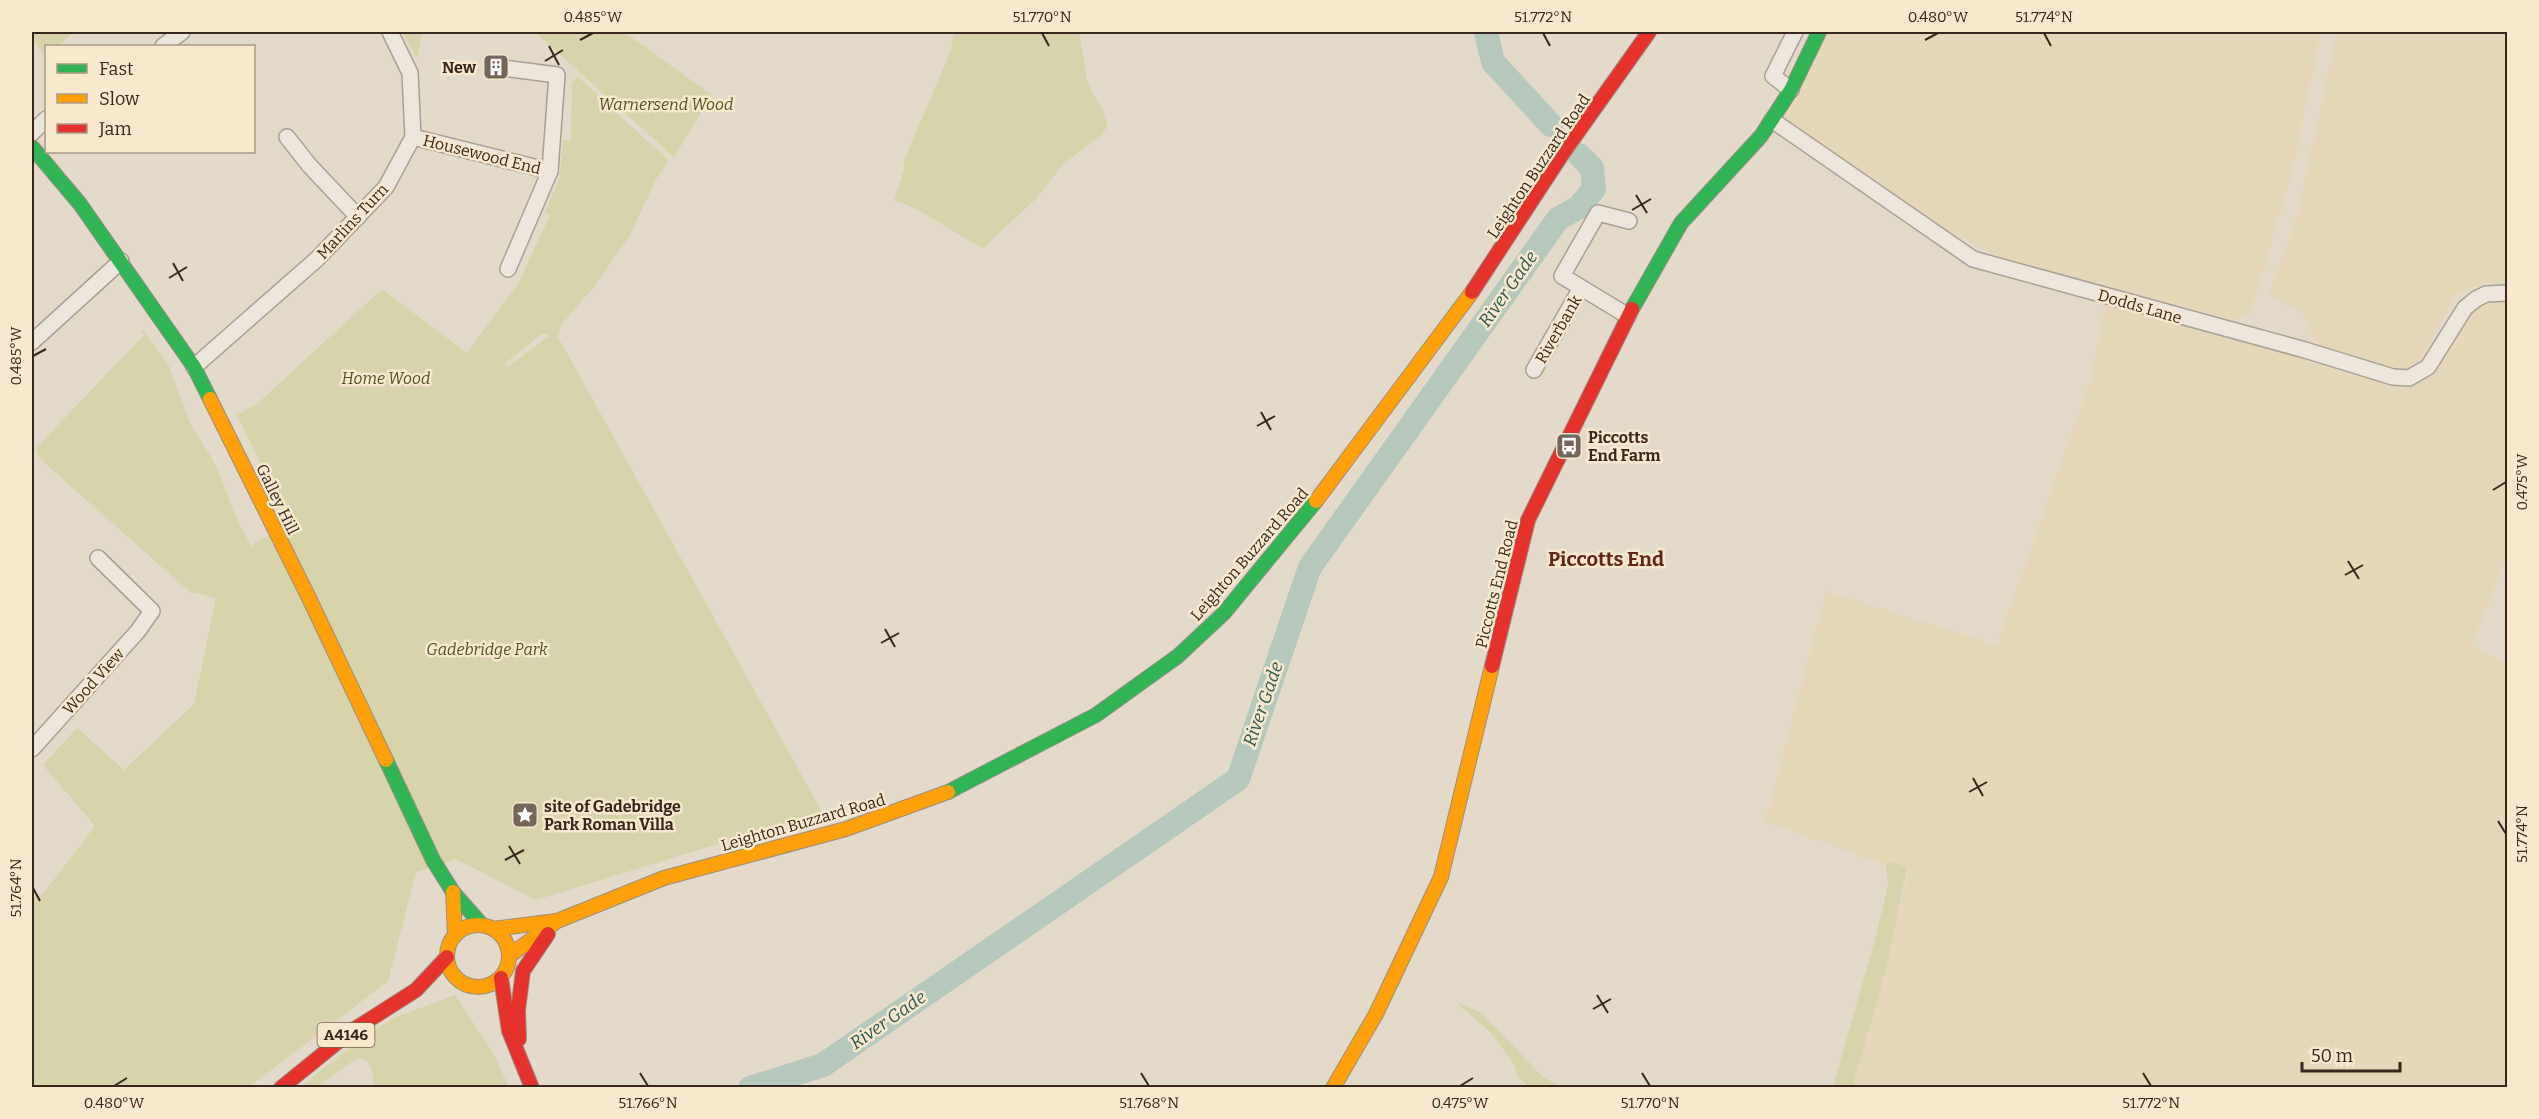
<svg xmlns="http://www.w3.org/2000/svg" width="2539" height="1119" viewBox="0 0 2539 1119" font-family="Bitter,serif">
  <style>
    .farmland { fill: #e5d8ba }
    .green { fill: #d7d3ab; fill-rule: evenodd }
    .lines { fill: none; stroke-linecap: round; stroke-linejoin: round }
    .river { stroke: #b6c8bb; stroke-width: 24 }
    .street-casing { stroke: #a99f93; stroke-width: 18 }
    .fast-casing { stroke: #988f84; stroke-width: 16 }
    .slow-casing { stroke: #988f84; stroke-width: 16 }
    .jam-casing { stroke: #988f84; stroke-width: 16 }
    .street { stroke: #ece6dc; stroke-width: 15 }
    .fast { stroke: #30b455; stroke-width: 14 }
    .slow { stroke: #ff9f0a; stroke-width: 14 }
    .jam { stroke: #e5322d; stroke-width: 14 }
    .ticks { fill: none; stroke: #37271c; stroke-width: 2 }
    .labels { text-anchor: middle; stroke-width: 5; stroke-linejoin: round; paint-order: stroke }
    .shield { fill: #f7e8ce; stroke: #716151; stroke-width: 1.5 }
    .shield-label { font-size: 15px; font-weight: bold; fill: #37271c }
    .poi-label { font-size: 16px; font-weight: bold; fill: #37271c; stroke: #f7e8ce; text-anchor: start }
    .park-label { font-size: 16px; font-style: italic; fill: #4c5521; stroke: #f7e8ce }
    .street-label { font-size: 16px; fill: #37271c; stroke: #f7e8ce }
    .water-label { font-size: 18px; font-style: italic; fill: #2a5851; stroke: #f7e8ce }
    .quarter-label { font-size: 20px; font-weight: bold; fill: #662319; stroke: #f7e8ce }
    .neatline { fill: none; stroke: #37271c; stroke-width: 2 }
    .ticks-label { font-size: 15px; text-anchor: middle; fill: #37271c }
  </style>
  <rect width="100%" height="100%" fill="#e4daca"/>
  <g class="farmland">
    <path d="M1825,32H2321L2293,169L2251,312L2239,321L2006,261L1935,224L1782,121Z"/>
    <path d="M2337,32H2507V287L2489,282L2458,293L2415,368L2399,374L2317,350L2305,316L2269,294L2297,216Z"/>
    <path d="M2501,299H2507V556L2471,647L2507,664V1087H1848L1909,873L1765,822L1826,591L1997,645L2090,381L2106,303L2246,338L2406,388L2425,378L2463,319L2479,304Z"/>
  </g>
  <g class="green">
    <path d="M32,32H74L58,46H46V58L32,38Z"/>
    <path d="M402,32H422L417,58Z"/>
    <path d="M535,32H624L712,95L674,157Z"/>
    <path d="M954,32H1079L1087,79L1094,96L1103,109L1107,125L1103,134L1063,164L1038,197L983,248C959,237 917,204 894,201L904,170V161L951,50Z"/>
    <path d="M578,77L669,161L656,179L630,235L594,287L561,325L558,337L822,812L536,900L456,859L416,872L388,981L249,1087H32V900L43,894L95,826L43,765L77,728L124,770L194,704L216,598L190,592L39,458L36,448L144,335L141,331L143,329L169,366L190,423L216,465L235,515L251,546L290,523L237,415L258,403L382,289L467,353L518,284L550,215L545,212L560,177L563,140H571L572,83ZM543,333L549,336L508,367L504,364Z"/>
    <path d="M1888,861L1907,867L1886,971L1852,1087H1833L1875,940L1888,885L1886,865Z"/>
    <path d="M455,995L493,1053L509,1087H374L372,1070L367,1061L357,1058L317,1087L300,1088L327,1065L391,1019Z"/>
    <path d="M1456,1002L1482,1013L1543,1077L1561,1087H1528L1517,1075L1514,1064L1491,1033Z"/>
  </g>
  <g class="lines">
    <g class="river">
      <path d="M1486,32L1493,62L1551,125"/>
      <path d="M750,1088L823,1065L1238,779L1310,567L1558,219L1579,207L1594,189L1592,168L1579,155"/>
    </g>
    <defs>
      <g id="street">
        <path d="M163,46L182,32"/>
        <path d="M503,68L557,75L550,171L508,269"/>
        <path d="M1791,90L1773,76L1795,32"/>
        <path d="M1772,120L1973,259L2305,350L2393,377L2409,378L2428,367L2465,308L2476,299L2486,294L2508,293"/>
        <path d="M32,133L46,119"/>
        <path d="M287,137L309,165L358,217"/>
        <path d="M413,137L550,171"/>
        <path d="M1628,316L1562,276L1598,213L1629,221"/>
        <path d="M32,342L121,261"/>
        <path d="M194,367L317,259L386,187L413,137L410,73L390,32"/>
        <path d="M1534,370L1581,288"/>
        <path d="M32,749L138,631L152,611L98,558"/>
      </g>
      <g id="fast">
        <path d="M32,147L80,204L194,367L210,399"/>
        <path d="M1632,309L1681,223L1761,136L1791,90L1819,32"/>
        <path d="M386,760L433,860L453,892L482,925"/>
        <path d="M948,792L1096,715L1178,656L1224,613L1316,501"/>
      </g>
      <g id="slow">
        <path d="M210,399L308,596L386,760"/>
        <path d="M1316,501L1472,292"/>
        <path d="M453,892L455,935"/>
        <circle cx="478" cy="956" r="31"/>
        <path d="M493,929L556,921"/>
        <path d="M509,956L557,921L664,878L846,829L948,792"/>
        <path d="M1333,1088L1376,1014L1441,877L1492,666"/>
      </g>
      <g id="jam">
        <path d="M1472,292L1563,153L1649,32"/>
        <path d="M1492,666L1528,520L1632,309"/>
        <path d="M501,978L509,1031L532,1088"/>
        <path d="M519,1039L518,1010L523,971L548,934"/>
        <path d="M281,1088L350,1032L416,990L447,957"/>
      </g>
    </defs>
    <use href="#street" class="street-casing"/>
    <use href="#fast" class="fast-casing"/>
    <use href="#slow" class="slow-casing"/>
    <use href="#jam" class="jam-casing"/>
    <use href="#street" class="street"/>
    <use href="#fast" class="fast"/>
    <use href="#slow" class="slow"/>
    <use href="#jam" class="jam"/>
  </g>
  <path class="ticks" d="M1042,33L1049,46M1543,33L1550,46M2044,33L2051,46M580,40L593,33M1925,40L1938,33M549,46L559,65M545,61L563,50M1636,195L1647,213M1632,210L1651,199M173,263L183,281M169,278L187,267M33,356L46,349M1261,412L1271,430M1257,426L1275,416M2493,490L2506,482M2348,561L2359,579M2345,575L2363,565M885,629L895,647M881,643L899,633M1973,778L1983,796M1969,792L1987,782M2498,821L2506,834M509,846L520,864M505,860L524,850M33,888L40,901M1597,995L1608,1013M1593,1009L1611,999M640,1073L648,1086M1141,1073L1149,1086M1642,1073L1650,1086M2143,1073L2151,1086M114,1086L127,1078M1460,1086L1473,1078"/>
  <defs>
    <symbol id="building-square" viewBox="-11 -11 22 22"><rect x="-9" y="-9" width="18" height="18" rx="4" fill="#746659" stroke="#f7e8ce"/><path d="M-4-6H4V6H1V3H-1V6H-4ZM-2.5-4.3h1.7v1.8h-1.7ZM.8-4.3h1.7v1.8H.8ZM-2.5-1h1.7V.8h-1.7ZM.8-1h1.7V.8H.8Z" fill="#fff"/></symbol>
    <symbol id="bus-square" viewBox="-11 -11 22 22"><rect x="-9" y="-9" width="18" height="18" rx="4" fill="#746659" stroke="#f7e8ce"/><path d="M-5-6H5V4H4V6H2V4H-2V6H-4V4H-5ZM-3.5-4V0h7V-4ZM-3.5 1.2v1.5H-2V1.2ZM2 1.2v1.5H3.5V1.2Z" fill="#fff"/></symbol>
    <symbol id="sight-square" viewBox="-11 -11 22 22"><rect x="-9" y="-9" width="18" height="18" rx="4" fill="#746659" stroke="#f7e8ce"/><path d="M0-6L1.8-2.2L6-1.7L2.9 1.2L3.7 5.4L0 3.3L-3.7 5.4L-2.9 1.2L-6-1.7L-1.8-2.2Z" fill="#fff"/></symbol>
  </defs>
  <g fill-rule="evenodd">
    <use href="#building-square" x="481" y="52" width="30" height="30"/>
    <use href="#bus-square" x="1554" y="431" width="30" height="30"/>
    <use href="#sight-square" x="510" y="800" width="30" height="30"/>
  </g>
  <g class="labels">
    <rect class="shield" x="317.5" y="1023" width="57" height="24" rx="4.5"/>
    <g class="shield-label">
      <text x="346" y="1040">A4146</text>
    </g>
    <g class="poi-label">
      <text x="476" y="73" text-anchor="end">New</text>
      <text x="1588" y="443">Piccotts<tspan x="1588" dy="18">End Farm</tspan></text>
      <text x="544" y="812">site of Gadebridge<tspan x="544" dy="18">Park Roman Villa</tspan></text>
    </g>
    <g class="park-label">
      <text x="666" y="110">Warnersend Wood</text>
      <text x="386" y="384">Home Wood</text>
      <text x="487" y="655">Gadebridge Park</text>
    </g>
    <g class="street-label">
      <text transform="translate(482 154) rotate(14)" y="6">Housewood End</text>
      <text transform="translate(1538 166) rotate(-56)" y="6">Leighton Buzzard Road</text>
      <text transform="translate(352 221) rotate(-47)" y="6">Marlins Turn</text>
      <text transform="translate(2140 306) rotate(16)" y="6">Dodds Lane</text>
      <text transform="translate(1558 329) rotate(-60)" y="6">Riverbank</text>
      <text transform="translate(278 499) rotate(64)" y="6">Galley Hill</text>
      <text transform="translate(1249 554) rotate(-49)" y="6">Leighton Buzzard Road</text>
      <text transform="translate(1496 584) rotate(-76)" y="6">Piccotts End Road</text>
      <text transform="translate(93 681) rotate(-48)" y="6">Wood View</text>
      <text transform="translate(803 822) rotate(-16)" y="6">Leighton Buzzard Road</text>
    </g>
    <g class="water-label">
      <text transform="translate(1508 289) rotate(-55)" y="6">River Gade</text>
      <text transform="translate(1263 704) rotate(-71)" y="6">River Gade</text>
      <text transform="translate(888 1020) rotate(-35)" y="6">River Gade</text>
    </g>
    <g class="quarter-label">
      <text x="1606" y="566">Piccotts End</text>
    </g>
  </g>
  <rect width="2539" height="1119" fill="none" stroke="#f7e8ce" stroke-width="66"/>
  <rect x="45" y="45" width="210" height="108" fill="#f7e8ce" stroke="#aa9b87" stroke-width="1.5"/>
  <rect x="57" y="64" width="30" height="9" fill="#30b455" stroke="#aa9b87" stroke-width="1.5"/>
  <text x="99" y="75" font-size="18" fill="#37271c">Fast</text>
  <rect x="57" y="94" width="30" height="9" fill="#ff9f0a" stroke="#aa9b87" stroke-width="1.5"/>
  <text x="99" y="105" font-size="18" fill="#37271c">Slow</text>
  <rect x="57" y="124" width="30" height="9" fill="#e5322d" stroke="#aa9b87" stroke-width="1.5"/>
  <text x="99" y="135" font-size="18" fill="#37271c">Jam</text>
  <path d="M2302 1062v9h98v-9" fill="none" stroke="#37271c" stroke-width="3"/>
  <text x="2311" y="1062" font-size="18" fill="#37271c" stroke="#f7e8ce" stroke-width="4.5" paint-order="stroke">50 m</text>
  <rect x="33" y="33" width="2473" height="1053" class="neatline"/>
  <g class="ticks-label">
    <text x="593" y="22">0.485°W</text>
    <text x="1042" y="22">51.770°N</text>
    <text x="1543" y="22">51.772°N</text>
    <text x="1938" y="22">0.480°W</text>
    <text x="2044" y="22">51.774°N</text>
    <text transform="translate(16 356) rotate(-90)" y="5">0.485°W</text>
    <text transform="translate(2522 482) rotate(-90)" y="5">0.475°W</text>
    <text transform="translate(2522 834) rotate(-90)" y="5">51.774°N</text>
    <text transform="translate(16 888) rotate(-90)" y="5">51.764°N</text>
    <text x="114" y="1108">0.480°W</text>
    <text x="648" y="1108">51.766°N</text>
    <text x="1149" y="1108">51.768°N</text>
    <text x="1460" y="1108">0.475°W</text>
    <text x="1650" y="1108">51.770°N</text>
    <text x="2151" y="1108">51.772°N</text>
  </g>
</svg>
